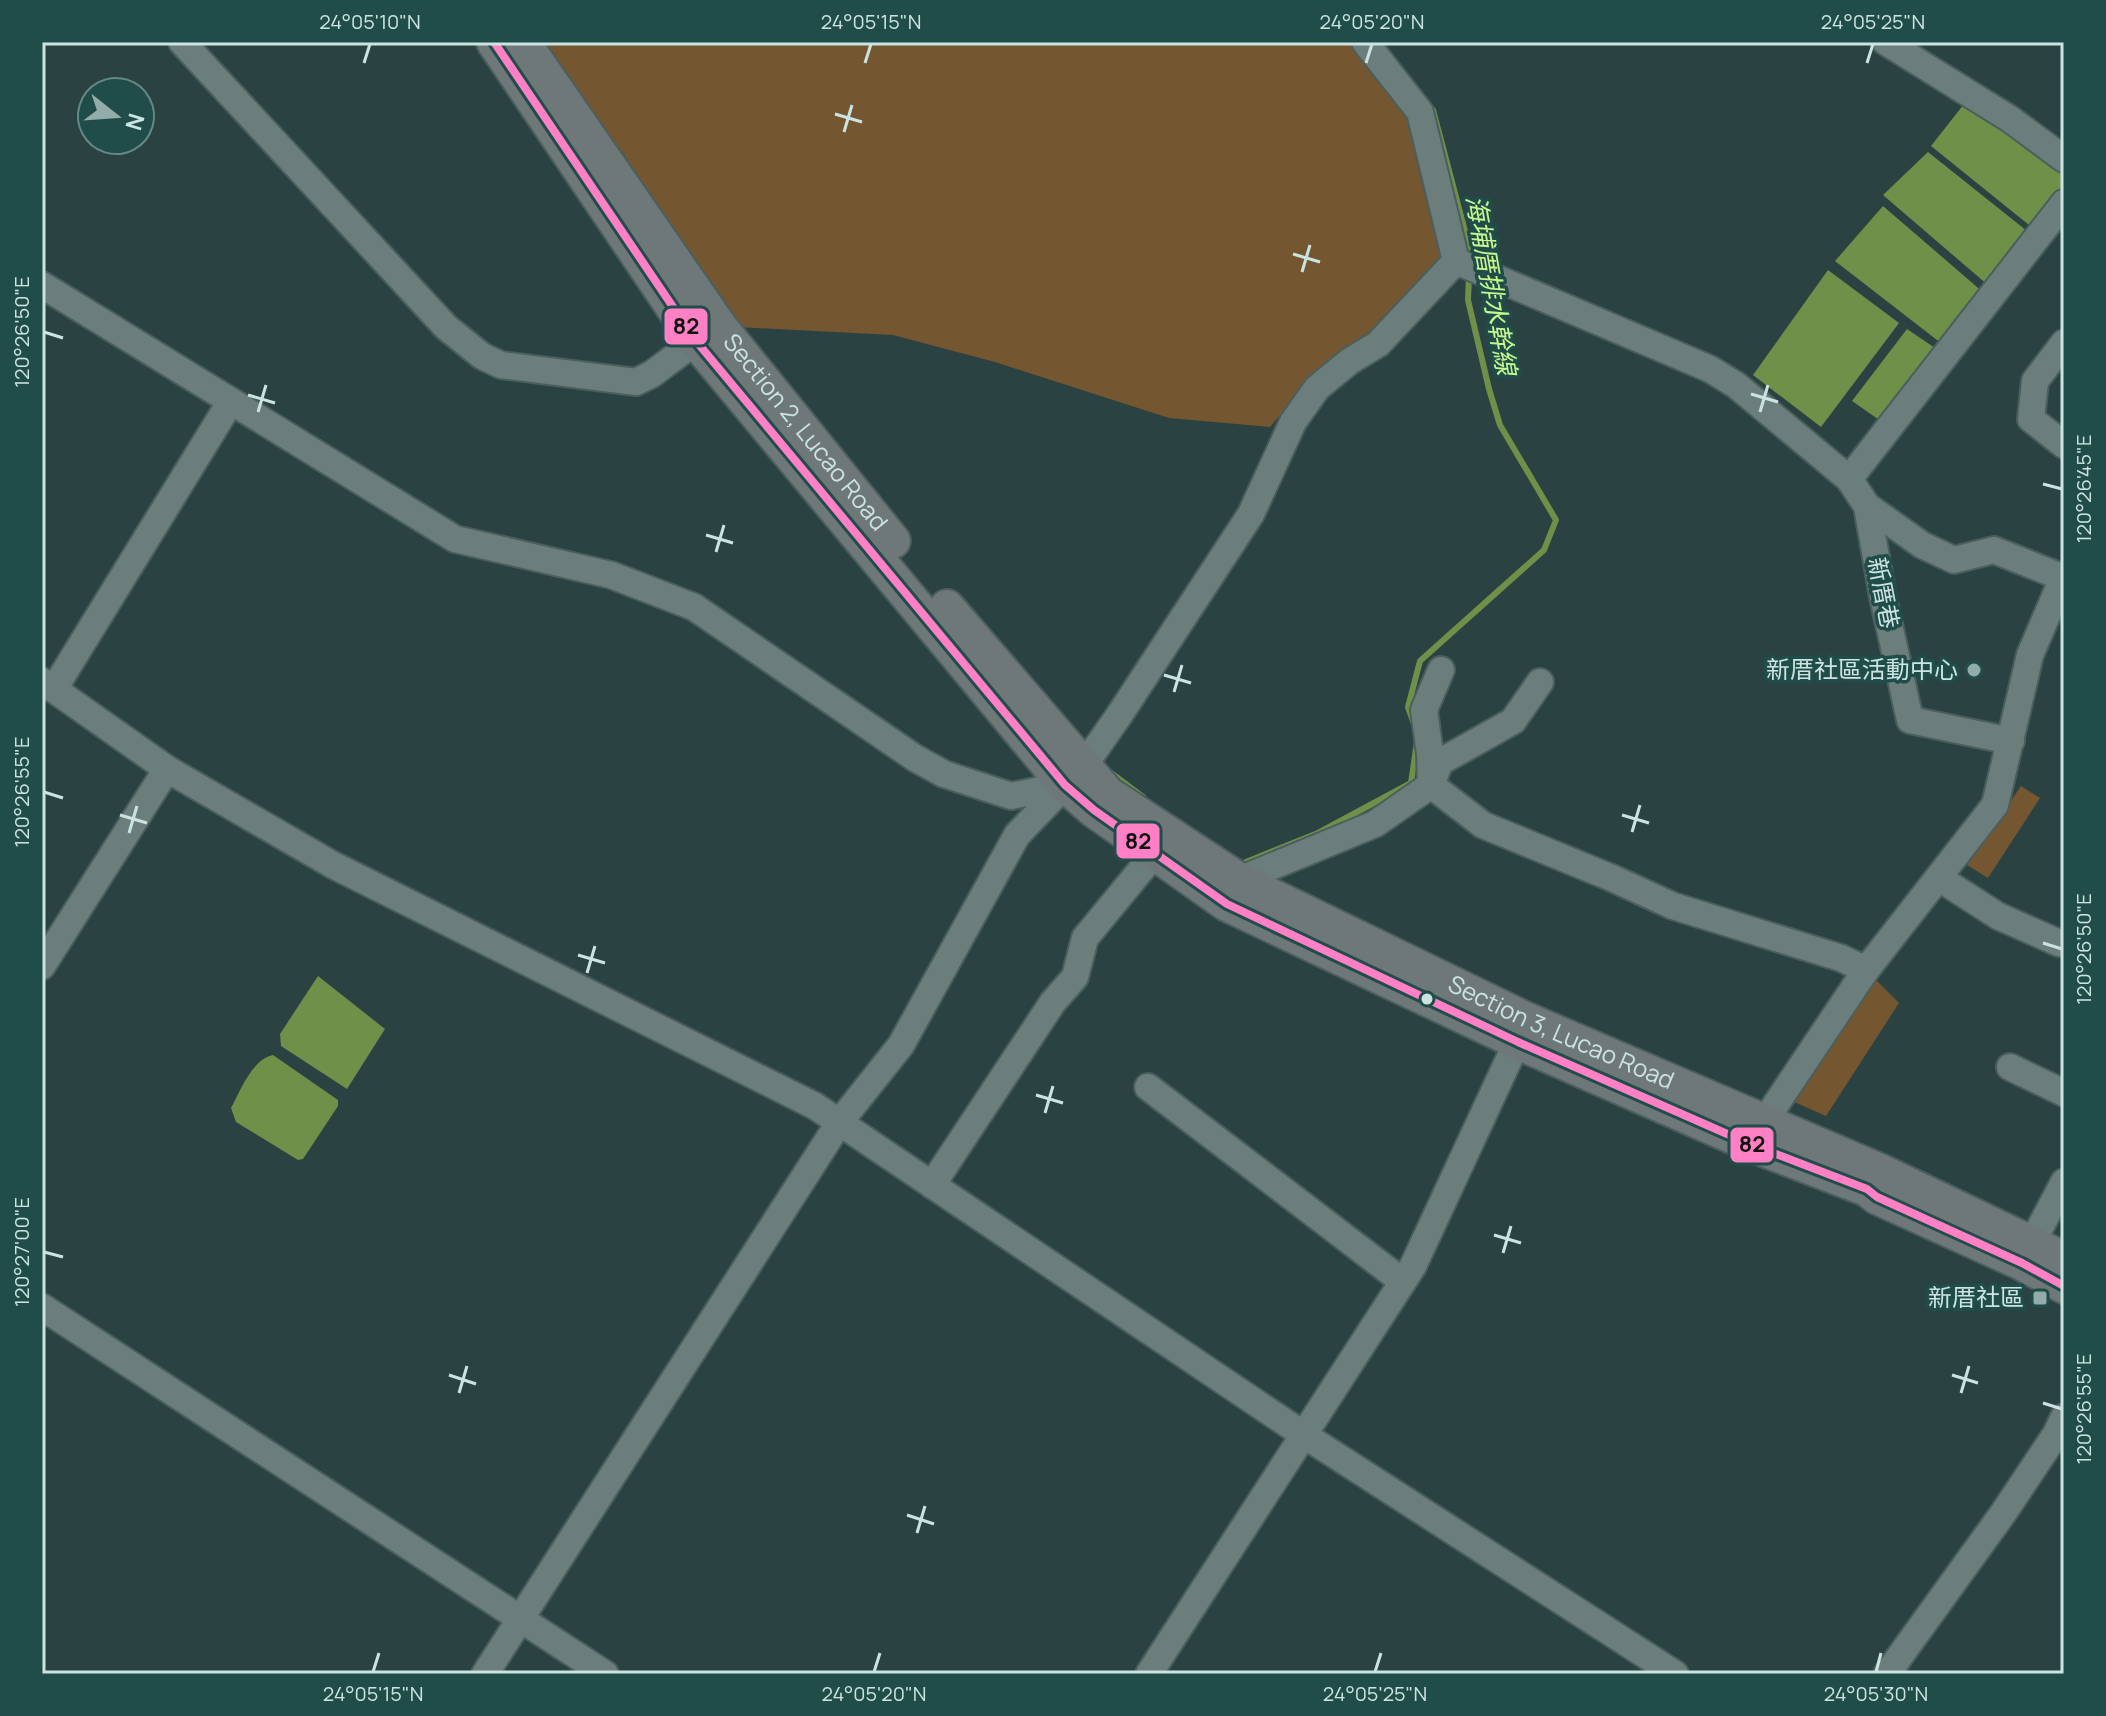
<svg xmlns="http://www.w3.org/2000/svg" width="2106" height="1716" viewBox="0 0 2106 1716" font-family="Manrope,'Noto Sans TC',sans-serif">
  <style>
    .green { fill: #745731 }
    .water { fill: #6f9049 }
    .lines { fill: none; stroke-linecap: round; stroke-linejoin: round }
    .stream { stroke: #6f9049; stroke-width: 6 }
    .minor-casing { stroke: #4a5f5d; stroke-width: 30 }
    .major-casing { stroke: #4a5f5d; stroke-width: 38 }
    .minor { stroke: #6c7e7c; stroke-width: 26 }
    .major { stroke: #6f7878; stroke-width: 34 }
    .bus-1-casing { stroke: #204d4a; stroke-width: 14 }
    .bus-1 { stroke: #ff80c5; stroke-width: 8 }
    .ticks { fill: none; stroke: #cce4e1; stroke-width: 3 }
    .poi-dot { fill: #93aba9; stroke: #204d4a; stroke-width: 3 }
    .bus-dot { fill: #cce4e1; stroke: #204d4a; stroke-width: 3 }
    .labels { text-anchor: middle; stroke-width: 7; stroke-linejoin: round; paint-order: stroke }
    .street-label { font-size: 24px; fill: #cce4e1; stroke: #204d4a }
    .poi-label { font-size: 24px; fill: #cce4e1; stroke: #204d4a; text-anchor: end }
    .water-label { font-size: 26px; font-style: italic; fill: #c7f78d; stroke: #204d4a }
    .line-badge { stroke: #204d4a; stroke-width: 3 }
    .pale-badge-label { font-size: 22px; text-anchor: middle; font-weight: bold; fill: #111 }
    .neatline { fill: none; stroke: #cce4e1; stroke-width: 3 }
    .ticks-label { font-size: 20px; text-anchor: middle; fill: #cce4e1 }
  </style>
  <rect width="100%" height="100%" fill="#2a4241"/>
  <g class="green">
    <path d="M541,42H1353L1407,112L1446,241L1441,257L1371,332L1321,367L1270,427L1169,418L995,362L893,335L737,327Z"/>
    <path d="M2021,786L2040,798L1988,878L1967,865Z"/>
    <path d="M1866,970L1899,1003L1826,1116L1792,1101Z"/>
  </g>
  <g class="water">
    <path d="M1964,104L2064,168V189L2034,229L1931,146Z"/>
    <path d="M1928,152L2027,231L1989,286L1883,195Z"/>
    <path d="M1883,206L1984,293L1946,347L1835,261Z"/>
    <path d="M1828,270L1899,323L1821,427L1753,375Z"/>
    <path d="M1907,329L1938,350L1885,424L1852,401Z"/>
    <path d="M318,976L385,1029L347,1089L281,1046L280,1034Z"/>
    <path d="M273,1055L338,1100V1106L303,1159L298,1160L236,1122L231,1108C240,1092 252,1059 273,1055Z"/>
  </g>
  <g class="lines">
    <g class="stream">
      <path d="M1429,105L1433,110L1470,250L1469,260"/>
      <path d="M1414,724L1408,707L1420,661L1544,550L1556,520L1500,425L1489,389L1468,300L1469,275"/>
      <path d="M1111,773L1143,797"/>
      <path d="M1238,862L1241,864L1318,833L1411,783L1417,742"/>
    </g>
    <defs>
      <g id="minor">
        <path d="M182,42L446,327L482,356L501,365L636,382L652,374L696,341"/>
        <path d="M1365,42L1420,112L1456,261"/>
        <path d="M1886,42L2010,119L2064,159"/>
        <path d="M42,285L455,539L611,575L694,607L915,758L944,774L1011,796L1065,785"/>
        <path d="M2064,343L2035,381L2031,419L2064,445"/>
        <path d="M1849,479L2064,203"/>
        <path d="M1867,506L1883,597L1910,720L2011,741"/>
        <path d="M42,681L167,769L333,865L815,1106L1304,1435L1675,1674"/>
        <path d="M1540,682L1513,721L1440,762L1431,785L1483,825L1612,878L1673,906L1841,958L1866,970"/>
        <path d="M54,689L231,401"/>
        <path d="M1939,878L1998,916L2059,943L2064,942"/>
        <path d="M1234,890L1239,880L1375,824L1431,785L1430,754L1424,710L1441,670"/>
        <path d="M42,966L167,769"/>
        <path d="M2010,1067L2064,1093"/>
        <path d="M1148,1087L1402,1281"/>
        <path d="M1754,1137L1866,970L1995,805L2030,655L2063,578"/>
        <path d="M932,1185L1053,1002L1075,977L1085,938L1155,853"/>
        <path d="M2023,1260L2064,1182"/>
        <path d="M42,1307L605,1674"/>
        <path d="M485,1674L839,1123L901,1045L1017,835L1085,764L1120,714L1251,514L1293,422L1317,388L1350,361L1378,344L1456,261L1710,369L1736,385L1849,479L1867,506L1922,545L1954,560L1994,550L2064,578"/>
        <path d="M1149,1674L1413,1266L1524,1027"/>
        <path d="M1887,1674L2004,1512L2056,1434L2064,1417"/>
      </g>
      <g id="major">
        <path d="M494,42L696,341L1065,785L1094,810L1227,904L1518,1042L1750,1144L1867,1189L1877,1197L2022,1263L2064,1286"/>
        <path id="s1" d="M523,42L720,327L893,541"/>
        <path id="s2" d="M947,607L1108,794L1239,880L1527,1020L1882,1172L2064,1259"/>
      </g>
    </defs>
    <use href="#minor" class="minor-casing"/>
    <use href="#major" class="major-casing"/>
    <use href="#minor" class="minor"/>
    <use href="#major" class="major"/>
    <defs>
      <path id="bus-1" d="M494,42L696,341L1065,785L1094,810L1227,904L1518,1042L1750,1144L1867,1189L1877,1197L2022,1263L2064,1286"/>
    </defs>
    <use href="#bus-1" class="bus-1-casing"/>
    <use href="#bus-1" class="bus-1"/>
  </g>
  <path class="ticks" d="M364,63L370,44M865,63L871,44M1366,63L1372,44M1867,63L1873,44M835,114L862,122M844,132L852,105M1293,254L1320,262M1302,272L1310,245M44,332L63,338M1751,394L1778,402M248,395L275,403M258,412L266,385M1760,412L1768,385M2043,484L2062,489M706,535L733,543M716,552L724,525M1164,675L1191,683M1174,692L1182,665M44,792L63,798M120,815L147,823M1622,815L1649,823M1632,832L1640,805M129,833L137,806M2043,943L2062,949M578,955L605,963M587,973L595,946M1036,1095L1063,1103M1045,1113L1053,1086M1494,1235L1521,1243M44,1252L63,1257M1503,1253L1511,1226M449,1375L476,1384M1952,1375L1978,1383M459,1393L467,1366M1961,1393L1969,1366M2043,1403L2062,1409M907,1515L934,1524M917,1533L925,1506M373,1672L379,1653M874,1672L880,1653M1375,1672L1381,1653M1876,1672L1881,1653"/>
  <g class="poi-dot">
    <circle cx="1974" cy="670" r="8"/>
    <rect x="2032" y="1290" width="16" height="16" rx="4"/>
  </g>
  <circle class="bus-dot" cx="1427" cy="999" r="7"/>
  <g class="labels">
    <g class="street-label">
      <text dy="8" stroke="none"><textPath href="#s1" startOffset="482">Section 2, Lucao Road</textPath></text>
      <text transform="translate(1883 593) rotate(79)" y="8">新厝巷</text>
      <text dy="8" stroke="none"><textPath href="#s2" startOffset="760">Section 3, Lucao Road</textPath></text>
    </g>
    <g class="poi-label">
      <text x="1958" y="678">新厝社區活動中心</text>
      <text x="2024" y="1306">新厝社區</text>
    </g>
    <g class="water-label">
      <text transform="translate(1491 285) rotate(80)" y="9">海埔厝排水幹線</text>
    </g>
  </g>
  <g class="line-badge">
    <rect x="663" y="307" width="46" height="39" rx="8" fill="#ff80c5"/>
    <rect x="1115" y="822" width="46" height="38" rx="8" fill="#ff80c5"/>
    <rect x="1729" y="1126" width="46" height="38" rx="8" fill="#ff80c5"/>
  </g>
  <g class="pale-badge-label">
    <text x="686" y="334">82</text>
    <text x="1138" y="849">82</text>
    <text x="1752" y="1152">82</text>
  </g>
  <rect width="2106" height="1716" fill="none" stroke="#204d4a" stroke-width="88"/>
  <g transform="translate(116 116) rotate(107)"><circle r="38" fill="#204d4a" stroke="#658986" stroke-width="2"/>
  <path d="M0-6L14 30L0 20L-14 30Z" fill="#93aba9"/>
  <text y="-12" font-size="22" font-weight="bold" text-anchor="middle" fill="#cce4e1">N</text>
  </g>
  <rect x="44" y="44" width="2018" height="1628" class="neatline"/>
  <g class="ticks-label">
    <text x="370" y="29">24°05'10"N</text>
    <text x="871" y="29">24°05'15"N</text>
    <text x="1372" y="29">24°05'20"N</text>
    <text x="1873" y="29">24°05'25"N</text>
    <text transform="translate(22 332) rotate(-90)" y="7">120°26'50"E</text>
    <text transform="translate(2084 489) rotate(-90)" y="7">120°26'45"E</text>
    <text transform="translate(22 792) rotate(-90)" y="7">120°26'55"E</text>
    <text transform="translate(2084 949) rotate(-90)" y="7">120°26'50"E</text>
    <text transform="translate(22 1252) rotate(-90)" y="7">120°27'00"E</text>
    <text transform="translate(2084 1409) rotate(-90)" y="7">120°26'55"E</text>
    <text x="373" y="1701">24°05'15"N</text>
    <text x="874" y="1701">24°05'20"N</text>
    <text x="1375" y="1701">24°05'25"N</text>
    <text x="1876" y="1701">24°05'30"N</text>
  </g>
</svg>
